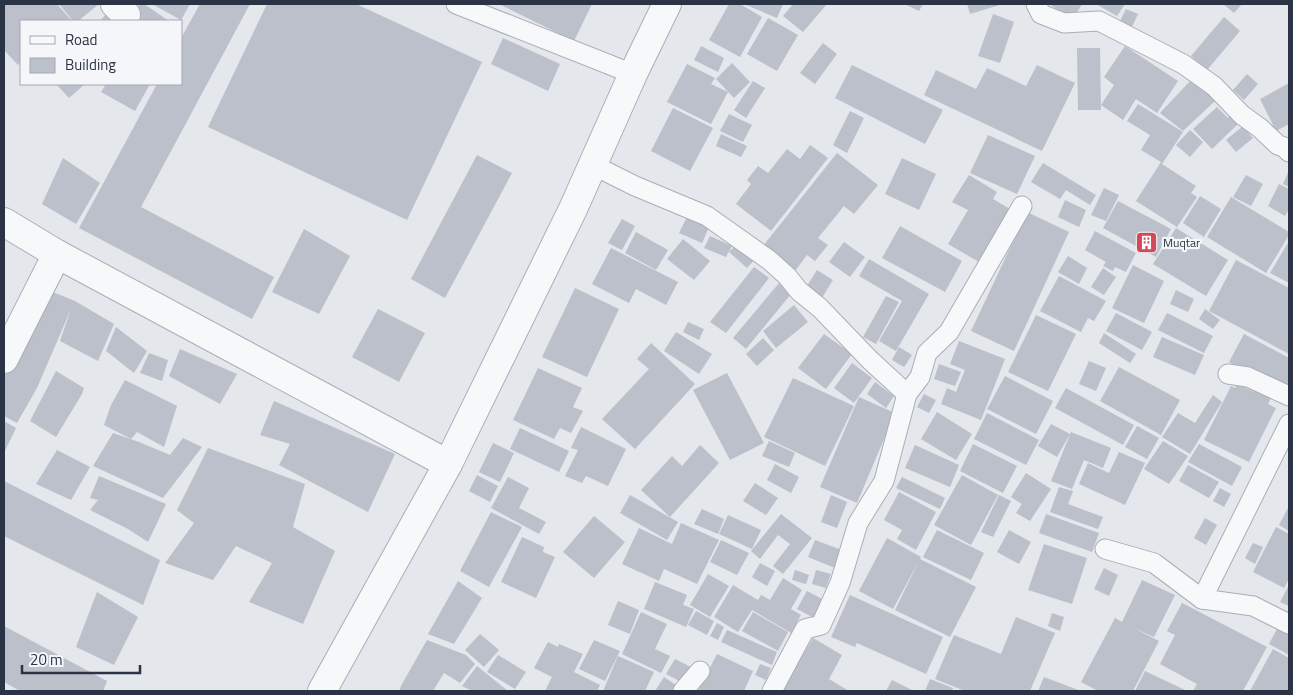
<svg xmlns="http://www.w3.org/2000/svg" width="1293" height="695" viewBox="0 0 1293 695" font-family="'Titillium Web',sans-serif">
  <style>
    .building { fill: #bbc0ca }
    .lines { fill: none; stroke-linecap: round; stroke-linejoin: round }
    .service-casing { stroke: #a9aeb7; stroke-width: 21 }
    .minor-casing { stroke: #a9aeb7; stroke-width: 30 }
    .service { stroke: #f7f8fa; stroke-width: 19 }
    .minor { stroke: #f7f8fa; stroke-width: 28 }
    .labels { text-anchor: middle; stroke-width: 4.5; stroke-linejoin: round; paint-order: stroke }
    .poi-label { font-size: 12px; fill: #2b3445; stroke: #f4f6f9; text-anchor: start }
  </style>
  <rect width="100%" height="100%" fill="#e4e7ec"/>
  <g class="building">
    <path d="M4,4H57L71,20L69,21H21V62L18,65L4,50Z"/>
    <path d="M59,4H99L78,21H73Z"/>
    <path d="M140,4H144L169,21H138L131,16Z"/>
    <path d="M152,4H190L181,20Z"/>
    <path d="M200,4H250L141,207L274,277L252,319L79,228L157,84H181V38Z"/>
    <path d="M267,4H356L482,62L407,220L208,127Z"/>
    <path d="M499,4H592L574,41Z"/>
    <path d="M729,4H740L762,17L740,57L709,40Z"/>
    <path d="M744,4H783L777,18Z"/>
    <path d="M793,4H827L803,32L783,16Z"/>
    <path d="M904,4H923L919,11Z"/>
    <path d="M967,4H1003L970,14Z"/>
    <path d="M1049,4H1082L1073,19Z"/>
    <path d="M1096,4H1125L1117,16Z"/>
    <path d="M1223,4H1242L1234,13Z"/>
    <path d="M1126,9L1138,14L1131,29L1119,23Z"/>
    <path d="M108,12L118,21H100Z"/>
    <path d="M993,14L1014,22L1000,63L978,56Z"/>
    <path d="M1224,17L1240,31L1207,70L1191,56Z"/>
    <path d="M768,18L798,35L777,71L747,54Z"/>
    <path d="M503,38L560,64L548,91L491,64Z"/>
    <path d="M823,43L837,54L815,84L800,73Z"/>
    <path d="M701,46L724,58L718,72L694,60Z"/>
    <path d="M1125,46L1178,81L1157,113L1136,99L1123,120L1101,105L1114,85L1104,77Z"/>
    <path d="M1077,48H1100L1101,110H1078Z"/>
    <path d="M732,63L750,82L734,98L716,79Z"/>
    <path d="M687,64L715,78L711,84L728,92L711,124L667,102Z"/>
    <path d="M852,65L943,110L925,144L835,98Z"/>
    <path d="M1037,65L1075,83L1042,151L924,95L936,70L976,89L987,68L1026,86Z"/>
    <path d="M1247,74L1258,84L1244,100L1233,90Z"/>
    <path d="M1193,78L1216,100L1183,131L1160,113Z"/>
    <path d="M753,81L765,88L746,118L734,110Z"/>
    <path d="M1289,83V124L1276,131L1260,99Z"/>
    <path d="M56,84H85L69,98Z"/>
    <path d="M106,84H150L135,111L101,92Z"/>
    <path d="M1138,104L1183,132L1162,164L1196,186L1191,193L1197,197L1177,227L1136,201L1161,162L1141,150L1150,135L1127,121Z"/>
    <path d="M1217,107L1228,118L1231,114L1239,123L1212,149L1193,129Z"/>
    <path d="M673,108L713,128L690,171L651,151Z"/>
    <path d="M850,111L864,118L847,153L833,145Z"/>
    <path d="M729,114L752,125L743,142L720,131Z"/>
    <path d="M1243,126L1253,138L1236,152L1226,140Z"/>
    <path d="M1190,130L1203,142L1190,157L1176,145Z"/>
    <path d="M721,134L747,146L741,157L716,146Z"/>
    <path d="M988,135L1035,156L1017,194L970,173Z"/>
    <path d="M810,145L828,158L771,231L736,204L751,184L747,180L758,166L768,173L787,149L800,159Z"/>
    <path d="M837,153L878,185L854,214L844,206L818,238L828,245L815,261L807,255L795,271L763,246Z"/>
    <path d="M477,155L512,173L445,298L411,279Z"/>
    <path d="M63,158L100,183L76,224L42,204Z"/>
    <path d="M902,158L936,174L919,210L885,194Z"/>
    <path d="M1043,163L1096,195L1090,205L1066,190L1060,199L1031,182Z"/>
    <path d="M1289,170V187L1283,184Z"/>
    <path d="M969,175L997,192L993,199L1010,209L979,262L948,244L968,210L952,202Z"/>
    <path d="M1246,175L1263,184L1251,206L1233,197Z"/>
    <path d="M1279,184L1289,189V209L1285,216L1268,206Z"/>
    <path d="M1104,188L1119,195L1106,221L1091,215Z"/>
    <path d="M1200,196L1221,209L1204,237L1183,223Z"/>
    <path d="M1231,197L1289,232V235L1266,273L1207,237Z"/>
    <path d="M1065,200L1086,210L1079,227L1058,217Z"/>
    <path d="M1118,201L1171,229L1156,257L1103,228Z"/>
    <path d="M1027,212L1069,232L1014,351L971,331Z"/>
    <path d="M687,217L709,227L702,243L679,233Z"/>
    <path d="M622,219L635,226L622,250L608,243Z"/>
    <path d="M900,226L962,261L945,292L882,258Z"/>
    <path d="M1176,228L1228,260L1206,296L1153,264Z"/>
    <path d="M304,229L350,256L319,314L272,292Z"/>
    <path d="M1095,231L1136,253L1126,272L1115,267L1113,271L1103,266L1106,262L1085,250Z"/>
    <path d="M636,232L668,250L656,270L625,253Z"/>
    <path d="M710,236L732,246L726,257L704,248Z"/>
    <path d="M683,239L710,261L694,280L667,259Z"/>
    <path d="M1289,241V283L1270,273Z"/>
    <path d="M844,242L865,257L850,277L829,262Z"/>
    <path d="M738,243L755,259L747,268L729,252Z"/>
    <path d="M611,248L678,282L666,305L636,289L629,303L592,284Z"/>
    <path d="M1068,256L1087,268L1079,284L1058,272Z"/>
    <path d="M869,259L929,294L896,351L879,341L902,301L859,276Z"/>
    <path d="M1236,260L1289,288V354L1209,311Z"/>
    <path d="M1133,265L1164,281L1144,323L1112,308Z"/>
    <path d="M754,267L769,278L726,333L710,322Z"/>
    <path d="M1103,268L1116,277L1104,295L1091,287Z"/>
    <path d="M817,270L833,280L820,301L804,291Z"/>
    <path d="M1059,276L1106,301L1094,321L1088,318L1081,332L1040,311Z"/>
    <path d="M779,283L791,294L746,349L733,338Z"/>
    <path d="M38,286L75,301L114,324L98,361L60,341L71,309L37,388L17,423L4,416V354Z"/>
    <path d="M575,288L619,309L587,377L542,357Z"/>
    <path d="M1176,290L1194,299L1188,312L1170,304Z"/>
    <path d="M886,296L899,302L876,344L863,337Z"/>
    <path d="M794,305L808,322L776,348L763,331Z"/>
    <path d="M378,309L425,333L399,382L352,357Z"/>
    <path d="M1205,309L1220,320L1213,329L1199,319Z"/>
    <path d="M1116,313L1152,332L1142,350L1106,331Z"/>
    <path d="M1167,313L1213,336L1204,353L1158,330Z"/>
    <path d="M1036,315L1076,334L1048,391L1008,372Z"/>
    <path d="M688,322L704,329L699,340L683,332Z"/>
    <path d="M116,327L147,351L134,373L106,351Z"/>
    <path d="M676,332L712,354L699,374L664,351Z"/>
    <path d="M1104,333L1136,354L1130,363L1099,343Z"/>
    <path d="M824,334L852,354L826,389L798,368Z"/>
    <path d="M1244,334L1289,358V385L1285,393L1229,362Z"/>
    <path d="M1162,337L1204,355L1195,375L1153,357Z"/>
    <path d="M763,338L774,350L757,366L746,354Z"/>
    <path d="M959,341L1005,359L981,420L941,404L947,388L956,392L965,370L950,364Z"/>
    <path d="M651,343L695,384L635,449L602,419L649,369L637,359Z"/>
    <path d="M899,347L912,355L904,367L892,360Z"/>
    <path d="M180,349L237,374L220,404L169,376Z"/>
    <path d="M149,353L168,360L162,381L140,373Z"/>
    <path d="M1089,361L1106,368L1096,391L1079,384Z"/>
    <path d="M852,363L872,378L854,403L834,388Z"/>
    <path d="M939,364L961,372L955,386L934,379Z"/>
    <path d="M1119,367L1180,400L1161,435L1100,401Z"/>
    <path d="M538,368L582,388L573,407L583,411L571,433L560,428L554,439L513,420Z"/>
    <path d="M56,371L84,388L82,394L56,437L30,421Z"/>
    <path d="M727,373L764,443L730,460L693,390Z"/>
    <path d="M1005,376L1053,401L1036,434L987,409Z"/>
    <path d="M793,378L854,406L825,466L764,437Z"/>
    <path d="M125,380L177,406L164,447L137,432L131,439L104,425L111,405Z"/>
    <path d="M875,382L894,396L886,408L867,394Z"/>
    <path d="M1238,384L1254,392L1256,386L1273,394L1268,404L1276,408L1249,462L1204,440L1231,386L1235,388Z"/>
    <path d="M1066,388L1134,425L1123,445L1055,408Z"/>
    <path d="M924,394L936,400L929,413L917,407Z"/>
    <path d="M1213,395L1222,402L1190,454L1162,437L1178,413L1195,423Z"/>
    <path d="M859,397L895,413L857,503L820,487Z"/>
    <path d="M274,401L395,454L368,512L279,465L290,444L260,435Z"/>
    <path d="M937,412L972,434L956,460L921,439Z"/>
    <path d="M987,413L1039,440L1026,465L974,439Z"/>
    <path d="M4,421L16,428L4,453Z"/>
    <path d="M1051,424L1070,434L1057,457L1038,446Z"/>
    <path d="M1137,426L1159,438L1147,459L1125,447Z"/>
    <path d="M581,427L626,449L608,486L586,476L582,483L565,476L578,450L571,448Z"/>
    <path d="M520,428L569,451L559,472L510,449Z"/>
    <path d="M1071,432L1111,448L1103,468L1084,460L1072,489L1051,481Z"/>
    <path d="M113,433L139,442L170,455L183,438L202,447L163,498L93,466Z"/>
    <path d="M769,441L795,453L789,467L762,456Z"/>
    <path d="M1163,441L1188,456L1169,484L1144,469Z"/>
    <path d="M493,443L514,453L500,482L479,472Z"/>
    <path d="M973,444L1017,466L1003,493L960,471Z"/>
    <path d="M1199,444L1242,467L1232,486L1188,462Z"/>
    <path d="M700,445L719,463L670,517L641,490L672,456L682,466Z"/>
    <path d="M915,445L959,465L950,487L905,468Z"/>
    <path d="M208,448L305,484L293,527L335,551L303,624L249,602L272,563L236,546L213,580L165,563L194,523L177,510Z"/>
    <path d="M57,450L90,467L71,500L36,484Z"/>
    <path d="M1119,452L1145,463L1125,505L1079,484L1088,463L1109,473Z"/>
    <path d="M775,464L799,477L791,493L767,480Z"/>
    <path d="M1188,465L1219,482L1209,498L1179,481Z"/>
    <path d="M1026,473L1051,489L1030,521L1016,513L1022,504L1011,497Z"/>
    <path d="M477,475L498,486L490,502L469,491Z"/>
    <path d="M962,475L998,495L971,545L934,525Z"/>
    <path d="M99,476L166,504L148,542L128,529L90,510L98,500L90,498Z"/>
    <path d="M508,477L529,488L519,508L546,522L539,534L491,508Z"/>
    <path d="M902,477L945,498L940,509L896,488Z"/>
    <path d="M4,481L160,560L143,605L4,536Z"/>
    <path d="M755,483L778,498L766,515L743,501Z"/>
    <path d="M1059,487L1073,491L1068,504L1103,517L1098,529L1050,512Z"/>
    <path d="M1220,488L1231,494L1224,507L1213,501Z"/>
    <path d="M899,492L936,512L916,550L897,539L902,530L884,520Z"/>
    <path d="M630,495L678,522L667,540L620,513Z"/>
    <path d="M831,495L847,502L837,528L821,522Z"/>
    <path d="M999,495L1011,501L993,537L981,532Z"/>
    <path d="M1289,506V531L1279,525Z"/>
    <path d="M702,509L724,519L718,534L694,524Z"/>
    <path d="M491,512L522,527L489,587L460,571Z"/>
    <path d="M781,514L812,538L783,574L773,566L790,544L778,535L760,559L751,551Z"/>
    <path d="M1046,514L1099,533L1092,552L1039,533Z"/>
    <path d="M728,515L761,530L752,549L719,534Z"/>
    <path d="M594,516L625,542L594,578L563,552Z"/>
    <path d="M1205,518L1217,525L1206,545L1194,538Z"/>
    <path d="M681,523L719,540L697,584L664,569L659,581L622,564L639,528L672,544Z"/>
    <path d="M1276,527L1289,534V579L1284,588L1253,572Z"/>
    <path d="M937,530L984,553L971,580L923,557Z"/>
    <path d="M1009,530L1031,542L1019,564L997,552Z"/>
    <path d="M522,537L544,547L543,552L555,557L536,598L501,582Z"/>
    <path d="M887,538L921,557L920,559L976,587L950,637L895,610L919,561L893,609L859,591Z"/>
    <path d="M721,540L749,553L737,575L710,562Z"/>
    <path d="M815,540L842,550L835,568L808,557Z"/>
    <path d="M1253,543L1263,547L1255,564L1245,558Z"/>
    <path d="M1044,544L1087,558L1072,604L1028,590Z"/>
    <path d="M760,563L775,571L767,586L752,577Z"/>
    <path d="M1104,568L1118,575L1109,596L1094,589Z"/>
    <path d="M795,570L809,575L806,584L792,580Z"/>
    <path d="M816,570L831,574L826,588L812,584Z"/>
    <path d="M708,574L729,586L710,617L690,605Z"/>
    <path d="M783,578L802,590L791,609L801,615L791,633L752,610L738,632L714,617L733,585L758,600L761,595L770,600Z"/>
    <path d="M1142,580L1175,595L1154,637L1134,628L1159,641L1133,691H1098L1081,682L1115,618L1122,622Z"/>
    <path d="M458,581L482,598L454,644L428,634Z"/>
    <path d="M655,582L687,595L683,605L694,609L686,627L644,609Z"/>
    <path d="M1289,585V606L1280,602Z"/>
    <path d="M807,591L826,601L816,619L797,609Z"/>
    <path d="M97,592L138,617L114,665L76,647Z"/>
    <path d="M850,595L943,637L926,674L857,643L855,647L831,637Z"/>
    <path d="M618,601L639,610L630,634L608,625Z"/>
    <path d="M1182,603L1267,647L1243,691H1193L1197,684L1160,664L1175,635L1167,631Z"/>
    <path d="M696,611L714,621L707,635L688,625Z"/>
    <path d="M641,612L667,624L655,649L670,656L661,673L622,654Z"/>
    <path d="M753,612L788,632L778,651L742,631Z"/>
    <path d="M1052,613L1064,617L1060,631L1048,626Z"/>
    <path d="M1016,617L1055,633L1030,691H965L935,679L954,635L1001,654Z"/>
    <path d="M717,623L724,627L718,640L710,636Z"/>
    <path d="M4,626L107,681L103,691H20L4,682Z"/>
    <path d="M1278,627L1289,632V655L1269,644Z"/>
    <path d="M727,630L777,652L772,665L721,642Z"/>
    <path d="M480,634L499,650L484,667L465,650Z"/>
    <path d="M813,638L842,655L829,679L849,691H781Z"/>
    <path d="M427,640L466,655L475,664L460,683L444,673L433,691H399L402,684Z"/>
    <path d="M594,640L620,651L605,681L579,669Z"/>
    <path d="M548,642L558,647L559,644L583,654L574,672L600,685L597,691H545L552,677L534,668Z"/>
    <path d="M1273,649L1289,658V691H1250Z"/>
    <path d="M717,654L753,671L744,691H698Z"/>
    <path d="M498,655L526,672L515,689L487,672Z"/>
    <path d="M618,656L654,672L645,691H603Z"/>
    <path d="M675,659L693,668L685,684L666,674Z"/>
    <path d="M760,664L771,668L766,680L755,675Z"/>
    <path d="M477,666L508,691H472L462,686Z"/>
    <path d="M1145,671L1185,690L1184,691H1135Z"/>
    <path d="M664,677L679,687L676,691H655Z"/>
    <path d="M1044,677L1081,691H1038Z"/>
    <path d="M930,679L953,688L952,691H925Z"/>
    <path d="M892,680L914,691H886Z"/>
  </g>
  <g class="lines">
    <defs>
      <g id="service">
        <path d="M456,4L633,74"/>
        <path d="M1036,4L1041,14L1064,23L1099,21L1183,64L1214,86L1242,115L1260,128L1278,145L1284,147L1289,152"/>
        <path d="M593,165L635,186L707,216L769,260L787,276L799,291L820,308L870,360L907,394L884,481L858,523L840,583L821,625L805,629L772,691"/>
        <path d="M1228,374L1248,377L1289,396"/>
        <path d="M907,394L920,377L927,353L949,332L1022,206"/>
        <path d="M1105,549L1154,563L1202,599L1253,606L1289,624"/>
        <path d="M1202,599L1289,424"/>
        <path d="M683,691L700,671"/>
      </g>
      <g id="minor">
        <path d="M115,4L126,15"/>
        <path d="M4,222L57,254L448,464"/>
        <path d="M4,359L57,254"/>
        <path d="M322,691L448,464L573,209L633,74L667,4"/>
      </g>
    </defs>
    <use href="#service" class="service-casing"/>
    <use href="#minor" class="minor-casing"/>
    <use href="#service" class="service"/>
    <use href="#minor" class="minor"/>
  </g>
  <defs>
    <symbol id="building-square" viewBox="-11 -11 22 22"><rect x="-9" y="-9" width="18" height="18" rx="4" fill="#d1495b" stroke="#f4f6f9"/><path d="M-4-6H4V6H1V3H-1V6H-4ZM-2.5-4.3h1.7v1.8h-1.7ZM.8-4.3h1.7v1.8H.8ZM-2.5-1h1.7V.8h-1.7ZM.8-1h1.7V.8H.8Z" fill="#fff"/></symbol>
  </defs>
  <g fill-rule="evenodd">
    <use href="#building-square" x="1134" y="230" width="25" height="25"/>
  </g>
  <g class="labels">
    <g class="poi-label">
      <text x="1163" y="247">Muqtar</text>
    </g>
  </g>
  <rect width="1293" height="695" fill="none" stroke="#2b3445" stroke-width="10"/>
  <rect x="20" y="20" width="162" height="65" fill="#f4f6f9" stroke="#a4a8b1"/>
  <rect x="30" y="36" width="25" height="8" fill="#f7f8fa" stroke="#a4a8b1"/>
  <text x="65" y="45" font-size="15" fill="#2b3445">Road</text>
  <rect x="30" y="58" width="25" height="15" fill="#bbc0ca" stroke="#a4a8b1"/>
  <text x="65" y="70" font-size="15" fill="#2b3445">Building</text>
  <path d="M22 665v8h118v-8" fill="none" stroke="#2b3445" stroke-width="2.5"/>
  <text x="30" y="665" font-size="15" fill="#2b3445" stroke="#f4f6f9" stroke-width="4" paint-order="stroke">20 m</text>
</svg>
